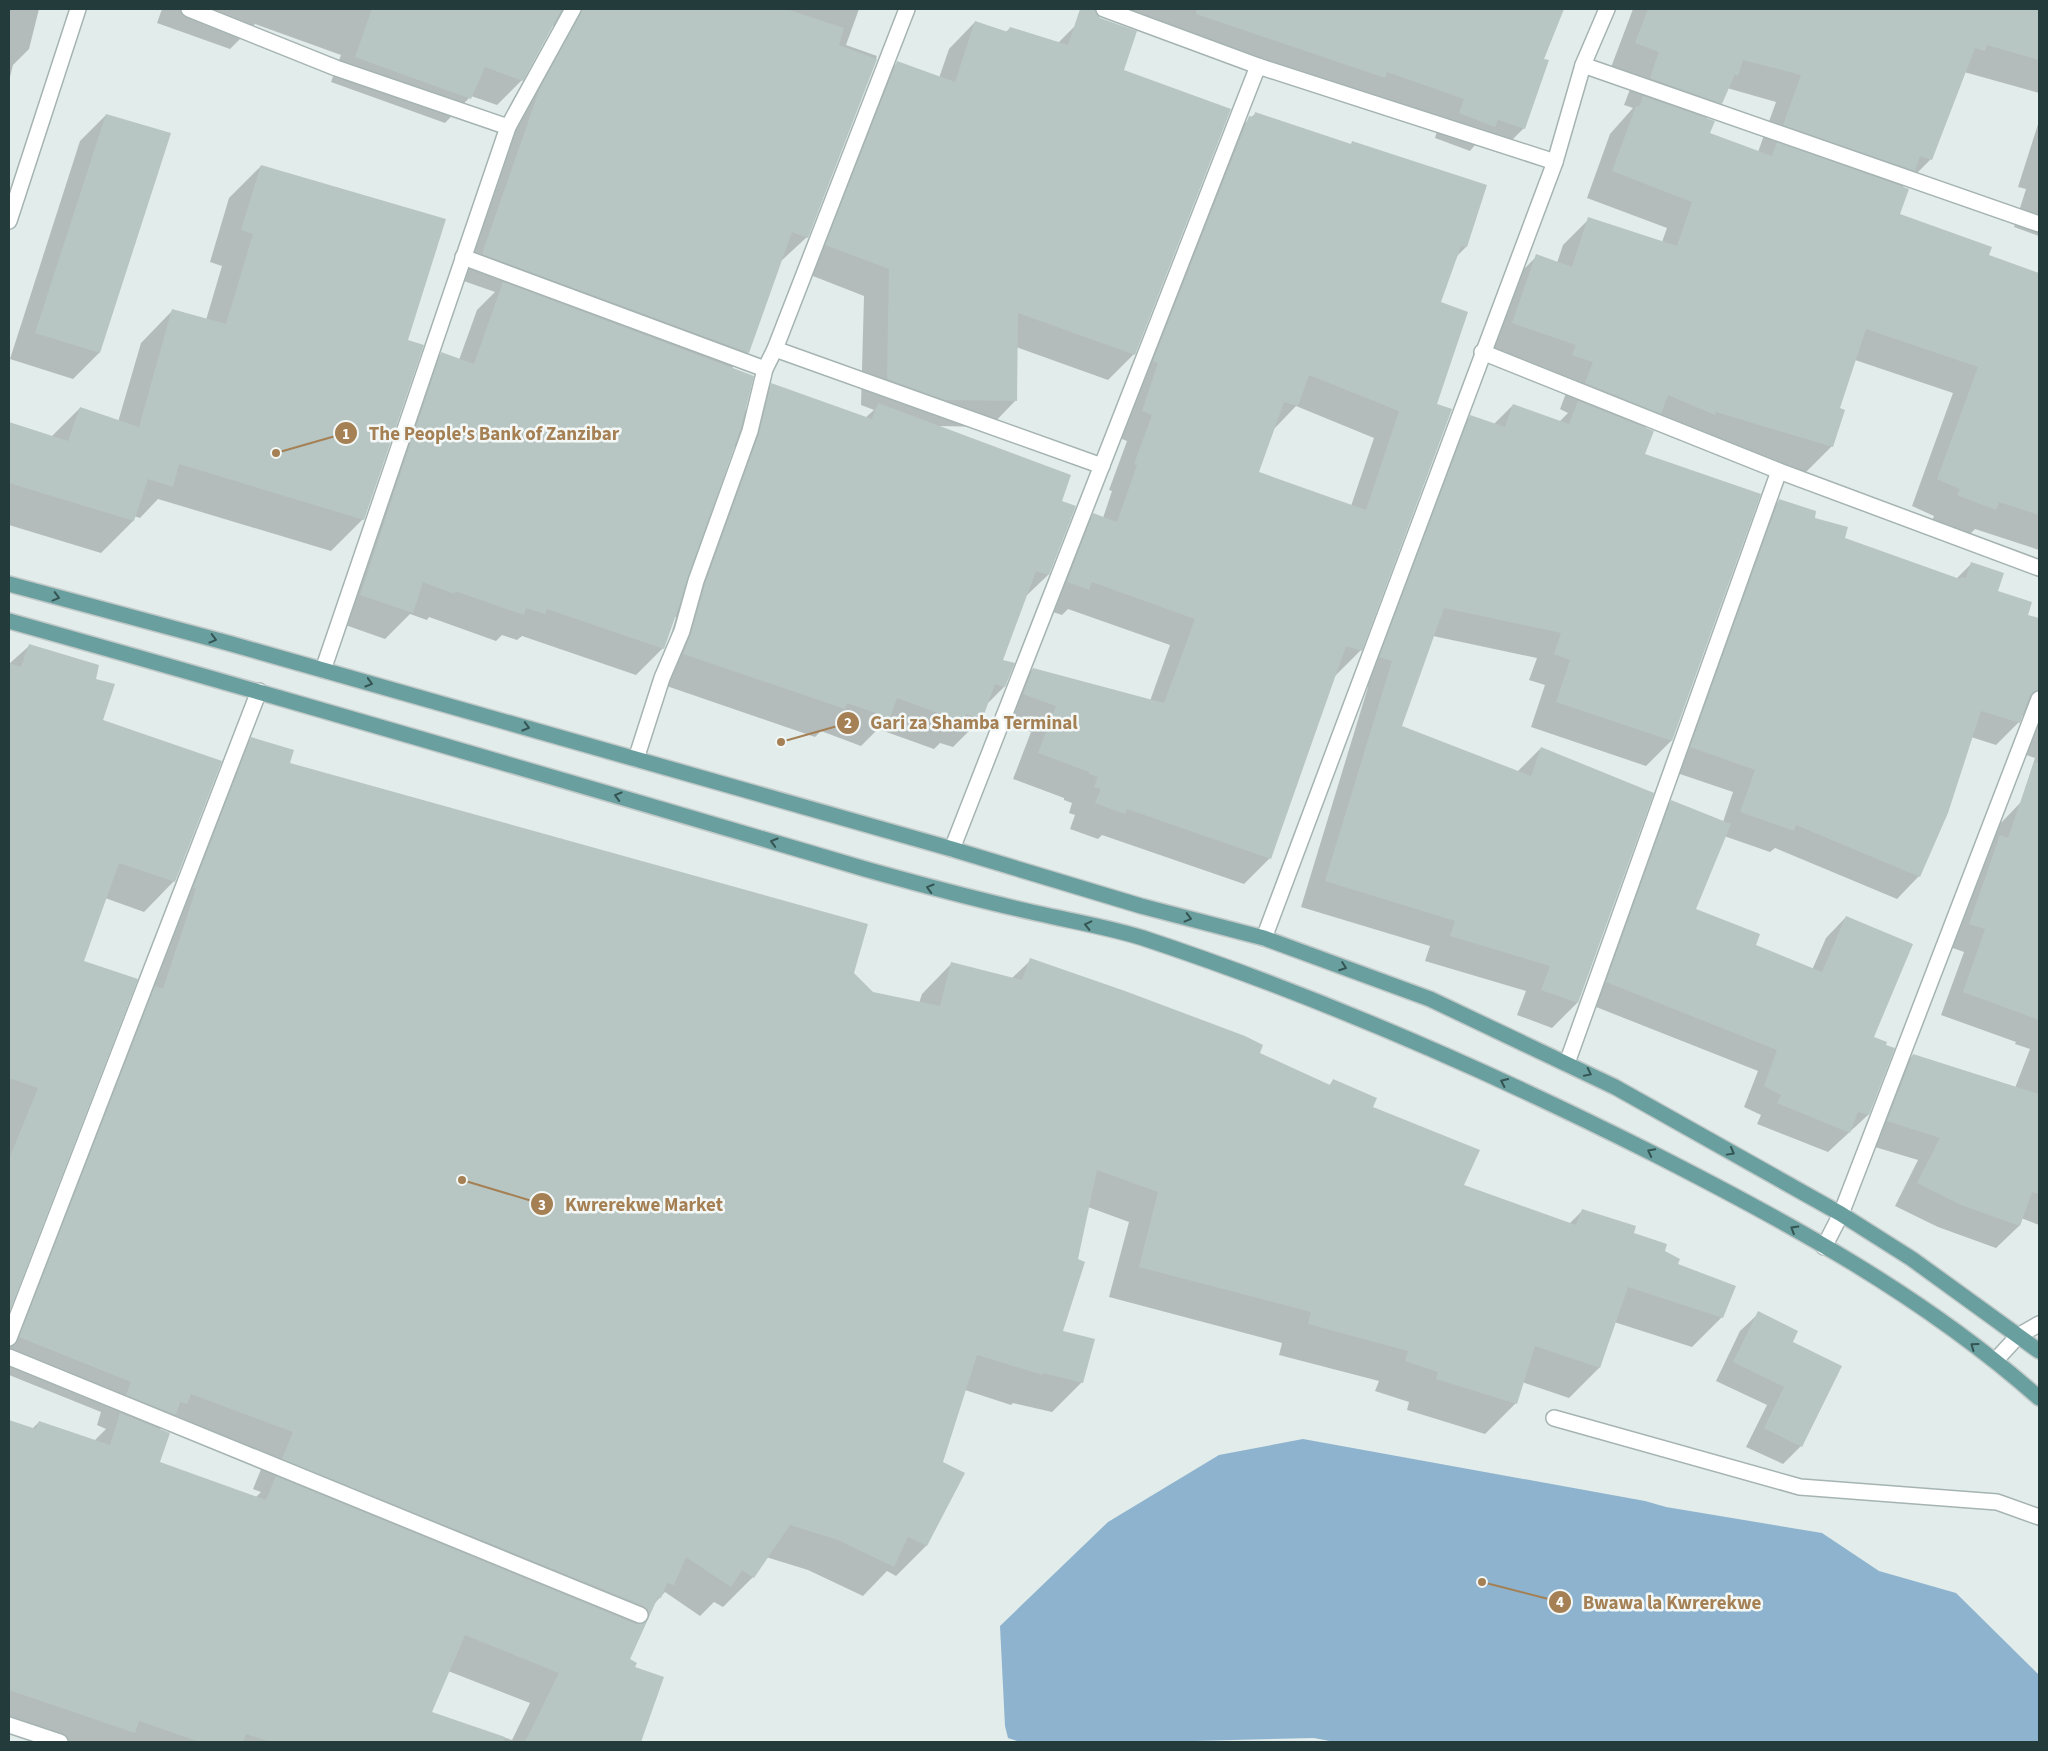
<svg xmlns="http://www.w3.org/2000/svg" width="2048" height="1751" viewBox="0 0 2048 1751" font-family="'Source Sans 3',sans-serif">
  <style>
    .water { fill: #8db3ce }
    .shadow { fill: #0003; fill-rule: evenodd }
    .building { fill: #b8c6c3; fill-rule: evenodd }
    .lines { fill: none; stroke-linecap: round; stroke-linejoin: round }
    .minor-casing { stroke: #a5b4b2; stroke-width: 18 }
    .primary-casing { stroke: #c1c8c8; stroke-width: 18 }
    .minor { stroke: #fff; stroke-width: 15 }
    .primary { stroke: #699f9e; stroke-width: 15 }
    .oneway { stroke: #345554 }
    .leader { fill: none; stroke: #a48054; stroke-width: 2 }
    .callout-dot { fill: #a48054; stroke: #f3f8f7; stroke-width: 2 }
    .mark-label { font-size: 15px; text-anchor: middle; font-weight: bold; fill: #fff }
    .callout-label { font-size: 19px; text-anchor: middle; font-weight: bold; fill: #a48054; stroke: #f3f8f7; stroke-width: 5; stroke-linejoin: round; paint-order: stroke }
  </style>
  <rect width="100%" height="100%" fill="#e2ecea"/>
  <path class="water" d="M1303,1439L1645,1501L1666,1507L1822,1533L1879,1571L1956,1593L2039,1675V1742H1335L1314,1738L1154,1742H1020L1008,1738L1005,1726L1000,1626L1108,1522L1219,1455Z"/>
  <g class="shadow">
    <path d="M9,9H39L29,49L13,65L9,81Z"/>
    <path d="M162,9H859L846,45L877,56L807,237L780,262L748,352L731,369L744,412L772,384L865,418L874,410L861,405L864,296L800,271L871,89L897,63L939,78L949,49L975,22L1006,32L1010,28L1058,43L1075,26L1122,71L1134,354L1108,380L1016,347V400L990,427L936,426L1060,502L1074,507L1048,575L1025,597L1001,661L1013,664L1004,687L986,705L981,719L953,747L940,743L934,749L878,729L861,746L821,731L815,737L655,682L663,663L676,617L674,616L663,648L636,675L522,636L517,640L502,635L496,641L429,617L427,620L410,614L385,639L334,621L415,380L442,353L459,360L477,310L495,292L458,279L516,114L558,34L552,24L522,80L497,105L471,96L445,123L331,82L341,55L255,24L230,49L157,23ZM733,446L735,447L731,463L695,563L693,562Z"/>
    <path d="M1121,9H1563L1543,60L1524,128L1499,153L1475,145L1470,151L1435,138L1439,124Z"/>
    <path d="M1633,9H2039V93L1964,72L1930,160L1902,188L1899,214L1987,256L2039,274V550L1975,529L1969,535L1932,521L1934,516L1912,506L1953,393L1855,360L1839,409L1832,446L1806,472L1649,424L1644,429V455L1759,495L1671,741L1646,766L1531,727L1545,685L1529,680L1537,658L1433,636L1400,727L1517,772L1541,748L1577,1003L1552,1028L1517,1015L1526,991L1425,961L1430,946L1301,907L1368,687L1355,683L1445,442L1471,416L1494,424L1513,405L1559,422L1568,413L1560,409L1568,388L1547,381L1550,371L1486,349L1511,282L1537,256L1557,263L1563,245L1589,219L1662,242L1667,228L1587,198L1610,134L1633,108L1624,105L1634,79L1610,70ZM1727,88L1776,102L1758,152L1708,134L1705,119L1721,103Z"/>
    <path d="M1256,113L1350,145L1352,143L1486,186L1466,247L1456,257L1439,303L1436,404L1451,409L1360,651L1334,677L1270,858L1244,884L1102,835L1098,839L1070,829L1075,815L1069,813L1072,803L1064,800V798L1013,779L1031,732L998,720L1007,695L1033,669L1150,701L1170,645L1068,609L1062,615L1041,608L1068,540L1094,514L1103,518L1112,491L1109,490L1127,441L1117,437L1223,143ZM1296,406L1374,438L1351,506L1257,473L1273,430Z"/>
    <path d="M106,115L99,353L73,379L10,359L80,141Z"/>
    <path d="M2039,121V236L2014,227L2026,189L2018,187Z"/>
    <path d="M261,166L407,341L363,519L331,551L158,499L140,518L134,516L133,521L101,553L9,525V423L51,437L80,408L118,422L141,343L172,311L206,320L222,266L210,262L229,198Z"/>
    <path d="M1779,501L1813,519L1843,539L1956,579L1971,564L1997,592L2026,615L2039,620V1225L2021,1218L2019,1226L1996,1248L1938,1227L1895,1206L1918,1160L1865,1144L1890,1078L1913,1055L2015,1088L2030,1049L2015,1044L2016,1042L1941,1015L1964,952L1947,946L1978,859L1992,844L1999,825L2021,802L2035,758L2016,751L2026,720L2022,715L2019,722L1996,745L1971,737L1919,876L1897,899L1775,848L1770,852L1724,836L1694,910L1754,946L1812,970L1826,938L1846,917L1873,1037L1884,1046L1893,1049L1868,1115L1828,1152L1757,1124L1761,1115L1744,1107L1758,1071L1586,1003L1651,822L1672,801L1723,822L1733,792L1668,770L1756,523Z"/>
    <path d="M29,646L94,680L102,721L174,881L144,912L105,898L82,962L136,980L9,1309V664Z"/>
    <path d="M252,738L288,764L853,973L872,993L919,1003L922,994L952,963L1011,979L1031,960L1258,1054L1328,1086L1334,1081L1372,1107L1462,1186L1569,1224L1583,1210L1632,1234L1663,1252L1722,1317L1692,1347L1614,1322L1599,1368L1569,1398L1522,1382L1515,1404L1485,1434L1407,1410L1409,1402L1375,1391L1379,1381L1279,1355L1282,1343L1109,1297L1129,1222L1088,1207L1062,1332L1082,1382L1052,1412L1013,1403L1011,1405L965,1390L942,1463L964,1474L926,1546L896,1576L887,1571L863,1596L808,1570L766,1557L753,1577L723,1607L714,1602L700,1616L665,1592L655,1603L629,1660L633,1668L662,1678L639,1742H39L9,1731V1421L32,1429L39,1422L94,1441L106,1429L97,1425L101,1412L9,1375V1319L221,769ZM164,1425L264,1462L253,1489L261,1492L256,1497L158,1463L159,1430ZM448,1671L530,1703L512,1740L430,1713Z"/>
    <path d="M1759,1313L1791,1343L1801,1446L1783,1464L1746,1447L1767,1405L1716,1381L1740,1331Z"/>
  </g>
  <g class="building">
    <path d="M372,9H562L523,81L485,67L471,99L355,57Z"/>
    <path d="M582,9H786L844,28L839,45L877,59L808,238L792,232L749,353L482,254L540,88Z"/>
    <path d="M1080,9H1095L1100,18L1137,31L1124,70L1231,109L1135,355L1018,313L1017,401L945,400L887,379L889,269L825,245L897,61L955,82L975,21L1008,32L1010,27L1068,45Z"/>
    <path d="M1197,9H1564L1544,59L1549,60L1525,129L1498,120L1495,127L1459,113L1464,99L1387,72L1385,78L1196,14Z"/>
    <path d="M1648,9H2039V60L1987,45L1985,51L1975,48L1932,160L1920,156L1915,171L1783,125L1801,75L1743,60L1738,76L1735,74L1722,104L1650,78L1659,52L1635,43Z"/>
    <path d="M1643,96L1715,121L1710,133L1772,156L1777,142L1909,189L1900,214L1992,247L1989,255L2039,273V515L1999,502L1996,510L1957,495L1960,489L1937,479L1978,367L1866,329L1840,408L1845,410L1833,447L1716,412L1715,415L1668,395L1661,414L1585,383L1593,362L1572,355L1576,345L1512,323L1536,254L1572,267L1588,217L1677,246L1692,202L1612,171L1636,106L1639,107Z"/>
    <path d="M1255,112L1351,144L1352,141L1487,185L1467,247L1461,246L1441,302L1468,312L1437,404L1452,409L1362,651L1346,646L1271,859L1127,809L1125,814L1095,803L1101,789L1094,787L1098,777L1089,774V772L1038,753L1056,706L1023,694L1033,668L1164,703L1195,619L1092,582L1089,590L1067,582L1093,513L1117,522L1137,465L1134,464L1152,415L1142,411L1158,363L1153,361L1249,116L1254,117ZM1309,375L1399,411L1366,510L1259,472L1284,402L1298,406Z"/>
    <path d="M106,114L171,133L100,353L35,333Z"/>
    <path d="M261,165L446,219L408,340L424,345L364,520L179,464L173,487L148,479L134,521L9,483V422L68,441L80,407L139,427L172,309L226,324L253,234L241,230Z"/>
    <path d="M503,282L754,376L741,428L664,649L547,609L545,614L526,608L524,615L455,591L454,594L423,582L413,613L360,595L441,352L474,364Z"/>
    <path d="M771,383L872,419L878,403L1071,475L1062,501L1076,506L1049,575L1036,571L1003,660L1015,663L1005,687L995,684L982,720L966,714L963,722L897,698L890,718L847,703L845,709L683,654L691,634L705,584L759,434Z"/>
    <path d="M1578,401L1654,431L1645,454L1761,494L1672,741L1556,702L1570,660L1554,654L1561,633L1444,608L1402,726L1531,776L1541,747L1654,793L1578,1003L1541,990L1550,966L1450,936L1455,921L1325,881L1392,661L1379,657L1470,415L1505,427L1513,404L1569,424Z"/>
    <path d="M1779,499L1816,511L1815,518L1848,527L1845,538L1960,579L1961,577L1966,578L1971,562L2004,573L1998,591L2032,602L2028,615L2039,618V690L2030,695L2020,723L1981,711L1948,813L1920,877L1796,825L1794,831L1740,812L1755,770L1690,747Z"/>
    <path d="M29,644L99,665L96,679L115,684L103,720L222,761L175,882L119,863L84,961L138,979L9,1313V1159L38,1088L9,1078V663L21,667Z"/>
    <path d="M251,737L294,750L290,763L868,924L854,973L873,992L940,1006L951,962L1022,980L1030,958L1125,991L1245,1036L1263,1045L1260,1053L1330,1085L1333,1079L1377,1098L1373,1107L1480,1150L1464,1185L1576,1225L1582,1209L1636,1226L1634,1233L1667,1244L1665,1251L1680,1259L1678,1264L1736,1286L1723,1318L1628,1287L1600,1368L1535,1346L1517,1404L1436,1379L1438,1372L1405,1361L1408,1351L1308,1324L1311,1312L1139,1267L1158,1192L1097,1170L1078,1259L1085,1262L1063,1331L1095,1339L1083,1383L1043,1373V1375L977,1355L943,1462L965,1473L927,1546L908,1537L894,1567L838,1540L790,1525L754,1578L742,1570L731,1587L686,1557L674,1585L667,1583L661,1598L658,1597L630,1659L637,1663L635,1667L664,1677L641,1742H525L559,1673L465,1635L432,1712L505,1737L504,1742H271L246,1734L243,1742H200L139,1721L135,1733L9,1690V1420L36,1429L39,1421L110,1445L120,1413L170,1433L160,1462L266,1500L276,1476L636,1624L645,1623L649,1618L648,1610L644,1606L282,1459L293,1432L191,1394L187,1404L180,1402L176,1415L126,1395L131,1382L19,1337L155,986L163,989L196,889L193,888Z"/>
    <path d="M2034,762L2039,763V1020L1963,992L1985,929L1969,924L2000,835L2008,838Z"/>
    <path d="M1671,800L1731,824L1696,909L1760,934L1756,945L1822,972L1846,916L1913,944L1874,1037L1887,1042L1886,1045L1895,1048L1869,1115L1858,1112L1850,1133L1777,1103L1781,1095L1764,1086L1777,1050L1606,982Z"/>
    <path d="M1913,1054L2039,1094V1194L2032,1192L2020,1226L1961,1205L1917,1183L1940,1138L1887,1121Z"/>
    <path d="M1758,1311L1798,1331L1793,1342L1842,1366L1802,1447L1764,1428L1784,1387L1733,1362Z"/>
  </g>
  <g class="lines">
    <defs>
      <g id="minor">
        <path d="M189,9L336,68L508,127"/>
        <path d="M1104,9L1258,66L1555,162"/>
        <path d="M1583,65L2039,224"/>
        <path d="M9,221L78,9"/>
        <path d="M463,257L765,369"/>
        <path d="M775,349L1102,466"/>
        <path d="M1482,352L1779,471L2039,568"/>
        <path d="M323,670L508,127L573,9"/>
        <path d="M636,759L662,678L682,631L696,581L750,431L765,369L775,349L907,9"/>
        <path d="M952,849L1258,66"/>
        <path d="M1264,938L1555,162L1583,65L1607,9"/>
        <path d="M1567,1063L1779,471"/>
        <path d="M1824,1247L1841,1214L2039,699"/>
        <path d="M9,1338L259,691"/>
        <path d="M9,1357L640,1615"/>
        <path d="M1995,1361L2018,1336L2039,1324"/>
        <path d="M1554,1418L1800,1487L1997,1502L2039,1517"/>
        <path d="M9,1725L60,1742"/>
      </g>
      <g id="primary">
        <path d="M9,584L228,643L952,849L1141,906L1264,938L1430,999L1615,1087L1841,1214L1912,1259L2039,1351"/>
        <path d="M9,621C295,701 580,785 865,869C922,885 978,900 1036,913C1071,921 1108,927 1143,938C1318,996 1485,1069 1650,1152C1786,1221 1924,1296 2039,1398"/>
      </g>
    </defs>
    <use href="#minor" class="minor-casing"/>
    <use href="#primary" class="primary-casing"/>
    <use href="#minor" class="minor"/>
    <use href="#primary" class="primary"/>
  </g>
  <defs><path id="oneway-chevron" d="M-2-3.5L2.5 0L-2 3.5" fill="none" stroke-width="1.6" stroke-linecap="round" stroke-linejoin="round" transform="scale(1.25)"/></defs>
  <g class="oneway">
    <use href="#oneway-chevron" transform="translate(56 597) rotate(15)"/>
    <use href="#oneway-chevron" transform="translate(213 639) rotate(15)"/>
    <use href="#oneway-chevron" transform="translate(369 683) rotate(16)"/>
    <use href="#oneway-chevron" transform="translate(526 727) rotate(16)"/>
    <use href="#oneway-chevron" transform="translate(618 796) rotate(-164)"/>
    <use href="#oneway-chevron" transform="translate(774 842) rotate(-164)"/>
    <use href="#oneway-chevron" transform="translate(930 888) rotate(-164)"/>
    <use href="#oneway-chevron" transform="translate(1188 918) rotate(15)"/>
    <use href="#oneway-chevron" transform="translate(1088 925) rotate(-167)"/>
    <use href="#oneway-chevron" transform="translate(1343 967) rotate(20)"/>
    <use href="#oneway-chevron" transform="translate(1588 1073) rotate(26)"/>
    <use href="#oneway-chevron" transform="translate(1504 1082) rotate(-155)"/>
    <use href="#oneway-chevron" transform="translate(1651 1152) rotate(-153)"/>
    <use href="#oneway-chevron" transform="translate(1731 1152) rotate(29)"/>
    <use href="#oneway-chevron" transform="translate(1794 1229) rotate(-149)"/>
    <use href="#oneway-chevron" transform="translate(1974 1346) rotate(-144)"/>
  </g>
  <path class="leader" d="M276 453L346 433M781 742L848 723M462 1180L542 1204M1482 1582L1560 1602"/>
  <g class="callout-dot">
    <circle cx="276" cy="453" r="5"/>
    <circle cx="781" cy="742" r="5"/>
    <circle cx="462" cy="1180" r="5"/>
    <circle cx="1482" cy="1582" r="5"/>
    <circle cx="346" cy="433" r="12"/>
    <circle cx="848" cy="723" r="12"/>
    <circle cx="542" cy="1204" r="12"/>
    <circle cx="1560" cy="1602" r="12"/>
  </g>
  <g class="mark-label">
    <text x="346" y="439">1</text>
    <text x="848" y="728">2</text>
    <text x="542" y="1210">3</text>
    <text x="1560" y="1607">4</text>
  </g>
  <g class="callout-label">
    <text x="494" y="440">The People's Bank of Zanzibar</text>
    <text x="974" y="729">Gari za Shamba Terminal</text>
    <text x="644" y="1211">Kwrerekwe Market</text>
    <text x="1672" y="1609">Bwawa la Kwrerekwe</text>
  </g>
  <rect width="2048" height="1751" fill="none" stroke="#233c3b" stroke-width="20"/>
</svg>
